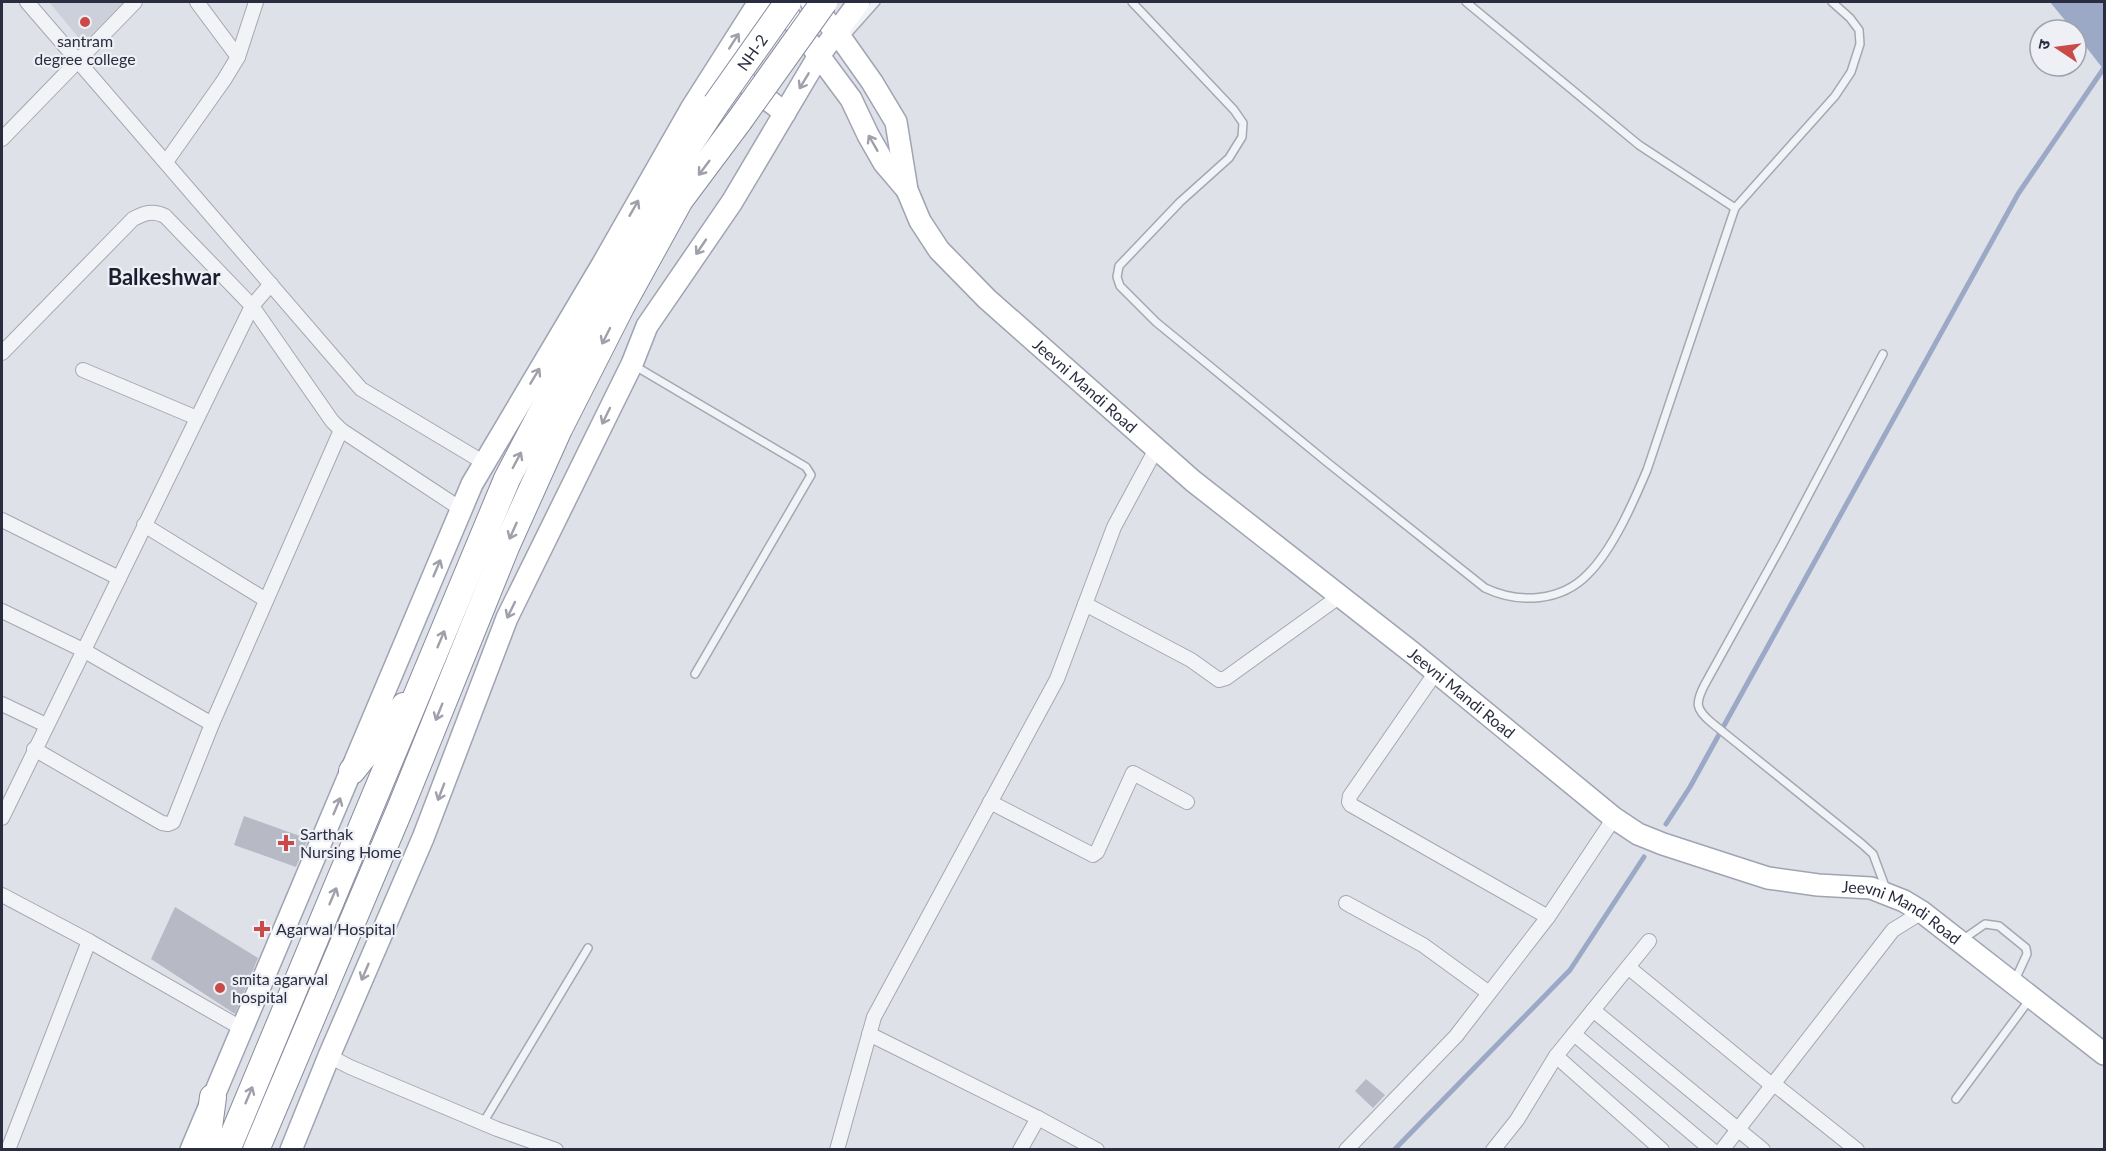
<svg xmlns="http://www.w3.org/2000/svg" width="2106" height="1151" viewBox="0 0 2106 1151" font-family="Lato,'Noto Sans Devanagari',sans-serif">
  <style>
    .built { fill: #cdd0da }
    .water { fill: #9ba9c7 }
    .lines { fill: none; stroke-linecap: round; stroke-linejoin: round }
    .stream { stroke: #9ba9c7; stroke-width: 5 }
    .building { fill: #b7bac5 }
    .lane-casing { stroke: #a5a7b2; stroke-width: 10 }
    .street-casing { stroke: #a5a7b2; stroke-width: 16 }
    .primary-casing { stroke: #9fa4b3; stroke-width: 24 }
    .highway-casing { stroke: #878c9e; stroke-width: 28 }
    .lane { stroke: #f2f3f6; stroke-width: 7 }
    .street { stroke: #f2f3f6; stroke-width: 14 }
    .primary { stroke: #fff; stroke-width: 21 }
    .highway { stroke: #fff; stroke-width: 26 }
    .highway-bridge-casing { stroke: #878c9e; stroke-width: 28; stroke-linecap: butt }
    .highway-bridge { stroke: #fff; stroke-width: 26 }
    .oneway { stroke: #9fa0a9 }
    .poi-dot { fill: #c94a48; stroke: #eff0f6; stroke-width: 2 }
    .labels { text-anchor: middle; stroke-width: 4.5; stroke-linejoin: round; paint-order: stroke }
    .poi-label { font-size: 16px; fill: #292d3f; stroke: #eff0f6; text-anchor: start }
    .street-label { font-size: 16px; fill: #292d3f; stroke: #eff0f6 }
    .district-label { font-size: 22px; font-weight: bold; fill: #1b1e2f; stroke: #eff0f6 }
  </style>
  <rect width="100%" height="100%" fill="#dfe1e8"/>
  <path class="built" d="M49,2H124L83,43Z"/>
  <path class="water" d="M2050,2H2104V70L2076,34V30H2073Z"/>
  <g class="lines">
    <g class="stream">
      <path d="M1666,824L1690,787L2018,194L2104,68"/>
      <path d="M1394,1150L1570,970L1644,857"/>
    </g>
  </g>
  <g class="building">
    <path d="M244,816L308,839L296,867L234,845Z"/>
    <path d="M175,907L258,958L235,1014L151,959Z"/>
    <path d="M1366,1079L1385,1095L1373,1108L1355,1091Z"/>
  </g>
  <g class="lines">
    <defs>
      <g id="lane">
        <path d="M1132,2L1234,110L1243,123L1242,137L1229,158L1180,202L1119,266L1117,277L1120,286L1156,322L1328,463L1485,588C1519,604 1561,602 1588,574C1613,549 1633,503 1647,470L1735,208L1835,96L1851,72L1860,44L1859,30L1850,18L1832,2"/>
        <path d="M1466,2L1639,145L1735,208"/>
        <path d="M844,38L876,2"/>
        <path d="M1883,354L1782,545L1705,684C1695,703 1695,709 1712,723L1862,844L1873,854L1886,889"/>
        <path d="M635,366L806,467L811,475L695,674"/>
        <path d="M1962,940L1985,924L1999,926L2026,948L2027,954L2015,980"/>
        <path d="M1956,1099L2030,999"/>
        <path d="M483,1123L588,948"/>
      </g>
      <g id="street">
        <path d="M27,2L361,389L483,462"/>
        <path d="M197,2L238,57"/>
        <path d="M2,139L135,2"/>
        <path d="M166,162L224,80L238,57L256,2"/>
        <path d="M2,353L133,219C144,213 153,210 165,216L252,306L332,421L341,430L461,509"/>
        <path d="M83,370L197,418"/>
        <path d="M2,520L119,578"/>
        <path d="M144,525L266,600"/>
        <path d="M1085,604L1191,660L1219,680L1226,678L1340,596"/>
        <path d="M2,611L83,650L212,724"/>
        <path d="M1436,672L1350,796L1349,802L1351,805L1548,917L1614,818"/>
        <path d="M2,704L46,725"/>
        <path d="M34,749L162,823L168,824L173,822L212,724L341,430"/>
        <path d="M990,802L1093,855L1097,852L1133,773L1187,802"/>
        <path d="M2,818L252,306L271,284"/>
        <path d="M2,895L89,941L241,1028"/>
        <path d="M1346,903L1423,945L1489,993"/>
        <path d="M1628,967L1773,1086"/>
        <path d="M1593,1010L1763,1150"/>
        <path d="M869,1034L1038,1118L1020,1150"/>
        <path d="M1574,1034L1712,1150"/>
        <path d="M329,1056L350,1067L497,1129L556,1150"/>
        <path d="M1556,1056L1662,1150"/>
        <path d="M1774,1084L1857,1150"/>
        <path d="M1038,1118L1097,1150"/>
        <path d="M8,1150L89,941"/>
        <path d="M837,1150L874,1017L1057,679L1114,527L1156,449"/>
        <path d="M1346,1150L1456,1036L1548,917"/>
        <path d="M1493,1150L1517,1120L1556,1056L1649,941"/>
        <path d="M1722,1150L1893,930L1922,912"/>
      </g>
      <g id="primary">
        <path d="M779,2L851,99L868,135L884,163L907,190"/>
        <path id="s1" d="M811,2L843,41L872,82L896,122L907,190L920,221L939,250L987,299L1193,481L1414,654L1614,818L1638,834L1663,844L1740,869L1768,878L1818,885L1871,888L1904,901L1922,912L2104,1054"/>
        <path d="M724,66L785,113"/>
        <path d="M191,1150L472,484L602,265L691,109L759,2"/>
        <path d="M291,1150L329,1056L423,838L507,618L632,364L647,326L732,202L818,57L859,2"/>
      </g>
      <g id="highway">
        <path d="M352,771L404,706"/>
        <path d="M206,1150L213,1097"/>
        <path d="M227,1150L507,479L613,276L687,148L716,104"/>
        <path d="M256,1150L400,809L506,547L559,429L621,307L680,200L739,121"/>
      </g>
    </defs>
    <use href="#lane" class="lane-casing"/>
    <use href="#street" class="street-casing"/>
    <use href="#primary" class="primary-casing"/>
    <use href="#highway" class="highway-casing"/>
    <use href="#lane" class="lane"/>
    <use href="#street" class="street"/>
    <use href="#primary" class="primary"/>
    <use href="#highway" class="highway"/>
    <defs>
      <g id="highway-bridge">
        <path id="s2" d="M716,104L788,2"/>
        <path d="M739,121L824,2"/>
      </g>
    </defs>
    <use href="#highway-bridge" class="highway-bridge-casing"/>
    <use href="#highway-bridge" class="highway-bridge"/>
  </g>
  <defs><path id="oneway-shaft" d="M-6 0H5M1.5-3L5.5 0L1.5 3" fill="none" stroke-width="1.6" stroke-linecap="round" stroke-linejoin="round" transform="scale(1.5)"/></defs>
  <g class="oneway">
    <use href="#oneway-shaft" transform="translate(734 41) rotate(-57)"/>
    <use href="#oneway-shaft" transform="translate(804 81) rotate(121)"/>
    <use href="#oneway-shaft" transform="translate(873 143) rotate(-120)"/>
    <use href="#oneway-shaft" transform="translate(704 168) rotate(127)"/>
    <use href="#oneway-shaft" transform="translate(634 208) rotate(-60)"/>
    <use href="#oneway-shaft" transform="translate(701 247) rotate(124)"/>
    <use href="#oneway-shaft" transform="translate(606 336) rotate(117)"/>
    <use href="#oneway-shaft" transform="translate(535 376) rotate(-59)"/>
    <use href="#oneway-shaft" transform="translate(606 416) rotate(116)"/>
    <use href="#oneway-shaft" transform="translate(517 460) rotate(-62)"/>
    <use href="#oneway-shaft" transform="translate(513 531) rotate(114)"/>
    <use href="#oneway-shaft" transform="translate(437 568) rotate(-67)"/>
    <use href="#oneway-shaft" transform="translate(511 610) rotate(116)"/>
    <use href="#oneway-shaft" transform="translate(441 639) rotate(-67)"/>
    <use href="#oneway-shaft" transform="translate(439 712) rotate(112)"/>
    <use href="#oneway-shaft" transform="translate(441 792) rotate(111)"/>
    <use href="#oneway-shaft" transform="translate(337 806) rotate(-67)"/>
    <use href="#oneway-shaft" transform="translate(333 896) rotate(-67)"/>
    <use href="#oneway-shaft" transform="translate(365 972) rotate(113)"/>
    <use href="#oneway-shaft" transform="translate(249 1095) rotate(-67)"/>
  </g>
  <g class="poi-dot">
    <circle cx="85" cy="22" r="6"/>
    <path d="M283 834h6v6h6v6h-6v6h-6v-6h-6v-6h6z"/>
    <path d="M259 920h6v6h6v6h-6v6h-6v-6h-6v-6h6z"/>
    <circle cx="220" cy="988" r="6"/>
  </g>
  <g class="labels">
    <g class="poi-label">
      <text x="85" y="47" text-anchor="middle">santram<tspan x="85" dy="18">degree college</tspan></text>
      <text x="300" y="840">Sarthak<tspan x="300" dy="18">Nursing Home</tspan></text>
      <text x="276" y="935">Agarwal Hospital</text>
      <text x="232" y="985">smita agarwal<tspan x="232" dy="18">hospital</tspan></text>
    </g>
    <g class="street-label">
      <text dy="6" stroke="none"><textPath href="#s2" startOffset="63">NH-2</textPath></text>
      <text dy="6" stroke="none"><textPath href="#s1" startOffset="484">Jeevni Mandi Road</textPath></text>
      <text dy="6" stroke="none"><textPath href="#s1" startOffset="970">Jeevni Mandi Road</textPath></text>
      <text dy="6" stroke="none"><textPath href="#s1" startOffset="1474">Jeevni Mandi Road</textPath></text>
    </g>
    <g class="district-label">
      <text x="164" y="285">Balkeshwar</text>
    </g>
  </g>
  <rect width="2106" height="1151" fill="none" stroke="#292d3f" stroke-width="6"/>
  <g transform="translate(2058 48) rotate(283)"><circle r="28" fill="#eff0f6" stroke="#a0a2ad" stroke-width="1.5"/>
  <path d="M0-4.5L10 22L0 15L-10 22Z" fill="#c94a48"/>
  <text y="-9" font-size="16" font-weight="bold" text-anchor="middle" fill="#292d3f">उ</text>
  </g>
</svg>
